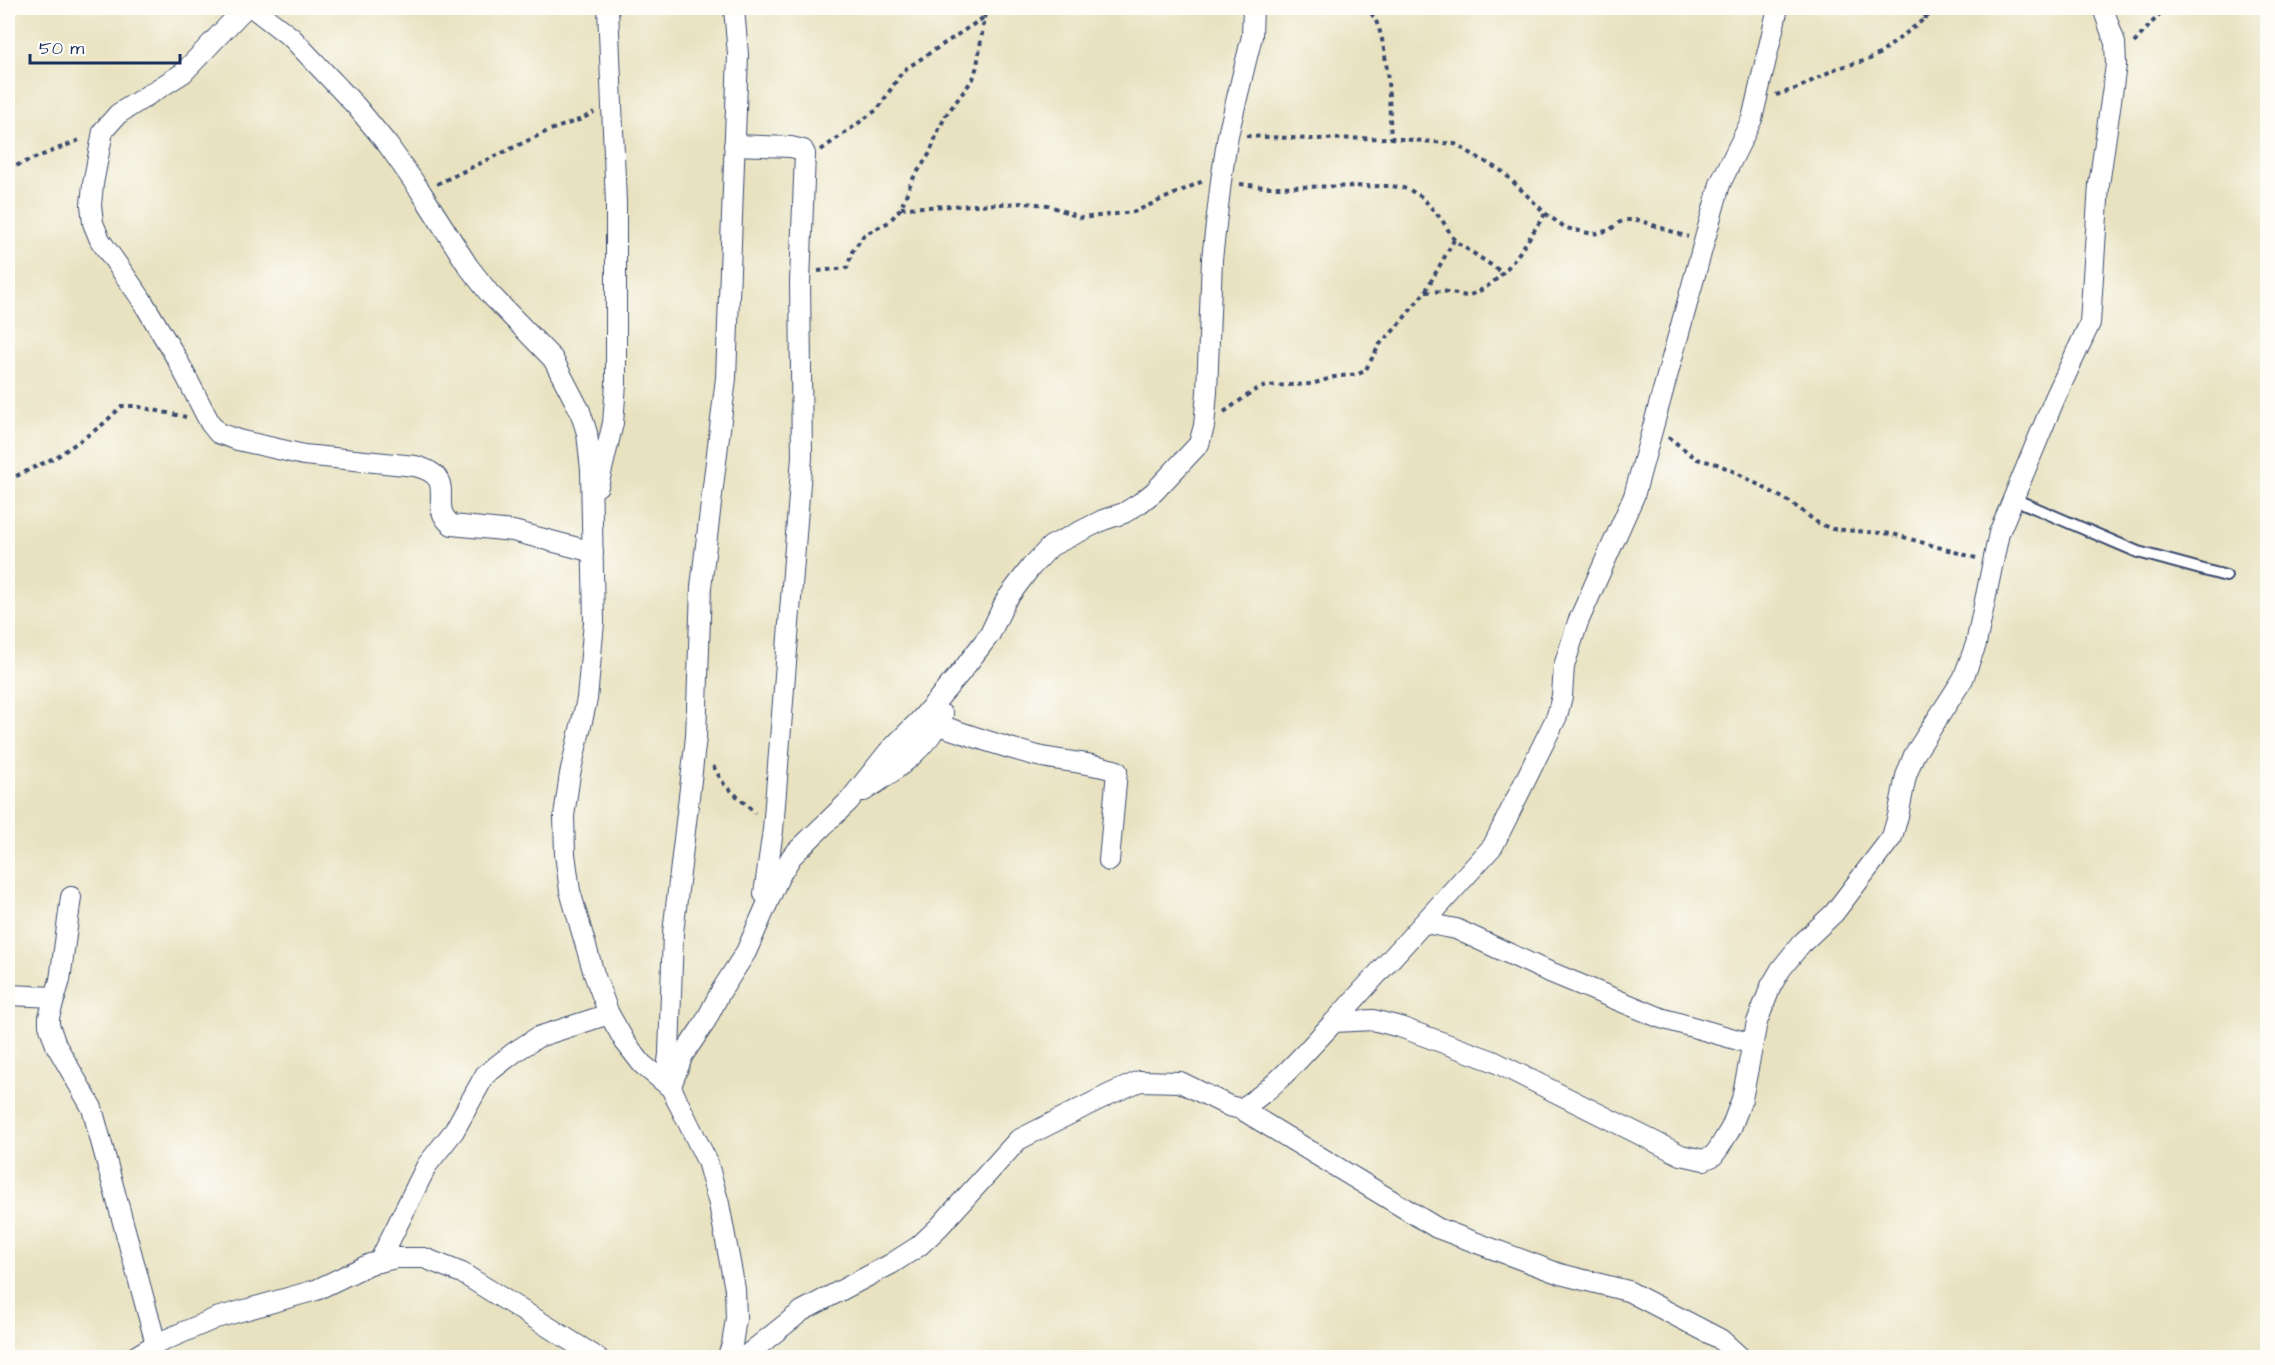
<svg xmlns="http://www.w3.org/2000/svg" width="2275" height="1365" viewBox="0 0 2275 1365" font-family="'Architects Daughter',sans-serif">
  <style>
    .lines { fill: none; stroke-linecap: round; stroke-linejoin: round }
    .service-casing { stroke: #3a4a6d; stroke-width: 14 }
    .minor-casing { stroke: #3a4a6d; stroke-width: 22 }
    .path { stroke: #3a4a6d; stroke-width: 4; stroke-dasharray: 4.5 4.5; stroke-linecap: butt }
    .service { stroke: #fff; stroke-width: 10 }
    .minor { stroke: #fff; stroke-width: 20 }
  </style>
  <rect width="100%" height="100%" fill="#fdfcf7"/>
  <filter id="ink" filterUnits="userSpaceOnUse"><feTurbulence type="fractalNoise" baseFrequency=".0167" numOctaves="2"/><feDisplacementMap in="SourceGraphic" scale="12" xChannelSelector="R" yChannelSelector="G"/><feConvolveMatrix kernelMatrix="1 2 1 2 8 2 1 2 1" color-interpolation-filters="sRGB"/></filter>
  <filter id="wash" filterUnits="userSpaceOnUse"><feTurbulence type="fractalNoise" baseFrequency=".008" numOctaves="4" result="noise"/><feDisplacementMap in="SourceGraphic" scale="24" xChannelSelector="R" yChannelSelector="G"/><feGaussianBlur stdDeviation="1.35" result="paint"/><feColorMatrix in="noise" values="0 0 0 0 0 0 0 0 0 0 0 0 0 0 0 0 0 1.4 0 .05"/><feComposite in="paint" operator="in"/></filter>
  <g filter="url(#wash)">
    <rect width="100%" height="100%" fill="#e8e2c0"/>
  </g>
  <g filter="url(#ink)">
    <g class="lines">
      <defs>
        <path id="service" d="M2014,499L2138,552L2226,576"/>
        <g id="minor">
          <path d="M245,8L183,73L118,114L103,131L93,184L91,205L93,223L100,240L140,297L177,359L210,423L218,433L238,440L304,455L415,466C462,478 425,505 452,525L513,531L593,552"/>
          <path d="M253,8L292,38L356,106L388,145L421,192L468,266L489,293L553,359L580,411L587,433L591,470L594,622L587,699L570,774L564,816L565,854L570,891L594,974L609,1014L625,1042L642,1064L671,1088L707,1161L719,1204L735,1289L736,1318L732,1345L727,1358"/>
          <path d="M734,145L791,147L803,150L805,154L800,282L802,457L773,830L764,894"/>
          <path d="M598,486L613,423L616,384V203L608,8"/>
          <path d="M939,725C971,736 1004,747 1038,756C1064,762 1091,762 1117,771L1109,861"/>
          <path d="M864,791C894,772 928,748 943,715"/>
          <path d="M71,897L60,980L49,1017V1025L56,1045L92,1108L156,1344"/>
          <path d="M1425,923L1456,929L1540,968L1661,1018L1752,1044"/>
          <path d="M8,995L55,997"/>
          <path d="M1334,1022L1493,846L1557,716L1562,696L1564,666L1578,622L1634,496L1720,184L1752,119L1778,8"/>
          <path d="M666,1077L669,1054L673,933L696,737L701,587L726,378L738,55L734,8"/>
          <path d="M676,1099L671,1086L683,1055L704,1024L721,991L746,952L779,877L792,856L849,801L888,752L921,719L961,672L990,634L1006,600L1031,567L1051,546L1103,520L1124,513L1140,503L1154,492L1199,444L1204,426L1207,392L1212,259L1221,181L1228,135L1252,36L1253,8"/>
          <path d="M1241,1109L1437,1228L1560,1274L1628,1291L1720,1339L1741,1358"/>
          <path d="M379,1262L427,1165L454,1131L485,1075L516,1051L538,1037L609,1014"/>
          <path d="M133,1358L156,1344L216,1318L316,1290L370,1264L396,1258H424L462,1273L598,1358"/>
          <path d="M743,1358L802,1311L891,1264L919,1246L939,1227L1018,1140L1110,1094L1140,1081L1180,1082L1229,1106L1241,1109C1277,1087 1305,1052 1334,1022L1373,1020L1400,1027L1493,1061L1681,1155L1704,1160L1713,1156L1719,1148L1731,1128L1742,1099L1757,1022L1771,986L1781,969L1801,944L1834,913L1892,837L1898,816L1906,776L1914,755L1963,679L1976,644L1999,533L2055,398L2090,323L2099,185L2116,65L2115,43L2103,8"/>
        </g>
      </defs>
      <use href="#service" class="service-casing"/>
      <use href="#minor" class="minor-casing"/>
      <g class="path">
        <path d="M1364,8C1390,17 1389,112 1391,138"/>
        <path d="M1925,19L1926,8"/>
        <path d="M2134,43L2165,8"/>
        <path d="M1776,95L1798,88L1837,68L1868,60L1881,53L1938,8"/>
        <path d="M1246,136L1311,139L1391,138L1455,144L1503,172L1546,214L1566,228L1593,234L1610,230L1618,223L1626,220H1638L1688,237"/>
        <path d="M821,150L878,109L900,75L907,68L983,18"/>
        <path d="M8,169L82,139"/>
        <path d="M437,184L550,130L582,119L594,112"/>
        <path d="M1240,184L1265,187L1392,186L1408,189L1422,197L1442,220L1455,241L1503,273"/>
        <path d="M901,208L1025,203L1048,205L1081,218L1134,212L1203,181"/>
        <path d="M818,271L847,268L852,252L864,235L889,222L901,208L912,180L930,153L938,131L946,115L973,79L977,66L986,8"/>
        <path d="M1426,292L1443,291L1466,296C1503,287 1525,243 1545,214"/>
        <path d="M1224,412L1255,390L1266,386L1312,384L1334,377L1358,374L1365,371L1380,344L1395,329L1425,292L1454,240"/>
        <path d="M1668,437L1697,459L1717,464L1735,472L1790,502L1818,523L1832,529L1893,534L1976,558"/>
        <path d="M8,480L58,456L101,426L122,406H135L186,417"/>
        <path d="M713,766L724,784L755,813"/>
      </g>
      <use href="#service" class="service"/>
      <use href="#minor" class="minor"/>
    </g>
  </g>
  <rect width="2275" height="1365" fill="none" stroke="#fdfcf7" stroke-width="30"/>
  <path d="M30 54v9h150v-9" fill="none" stroke="#1b2f5e" stroke-width="3"/>
  <text x="39" y="54" font-size="18" fill="#1b2f5e" stroke="#fdfcf7" stroke-width="4.5" paint-order="stroke">50 m</text>
</svg>
